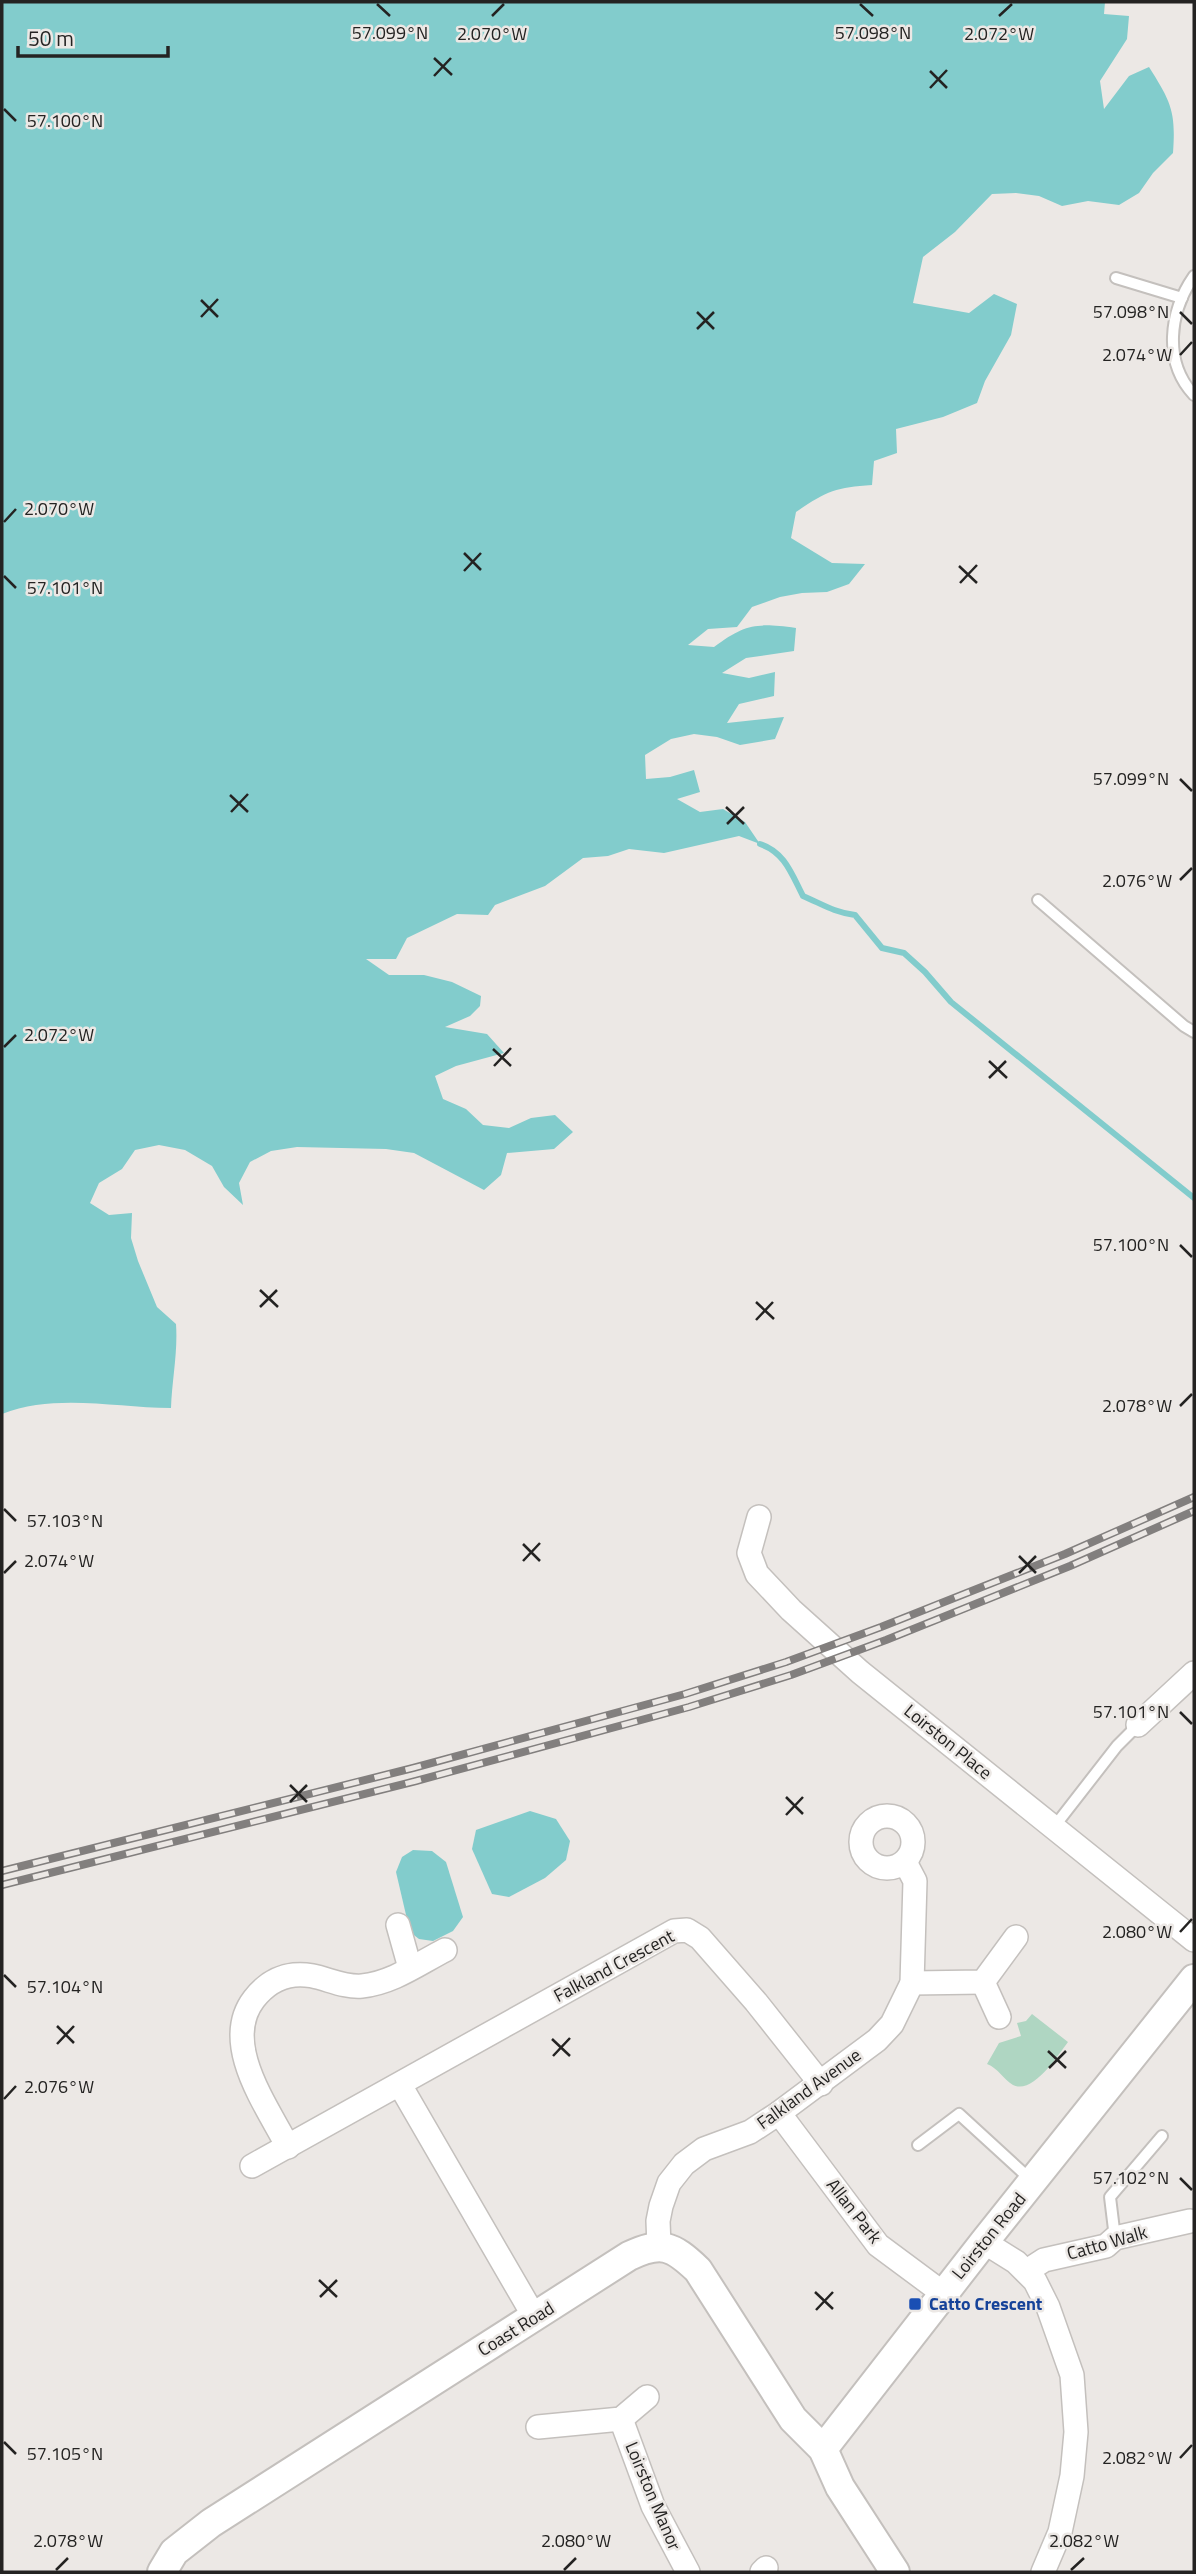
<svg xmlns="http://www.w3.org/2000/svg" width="1196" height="2574" viewBox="0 0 1196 2574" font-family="'Titillium Web',sans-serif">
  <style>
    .green { fill: #afd6c2 }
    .water { fill: #82cccc }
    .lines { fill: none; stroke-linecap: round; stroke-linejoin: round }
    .stream { stroke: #82cccc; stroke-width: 6 }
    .service-casing { stroke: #c4c0bd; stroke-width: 14 }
    .minor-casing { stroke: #c4c0bd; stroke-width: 26 }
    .tertiary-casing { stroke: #c4c0bd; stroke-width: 32 }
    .service { stroke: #fff; stroke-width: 10 }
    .minor { stroke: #fff; stroke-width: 23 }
    .tertiary { stroke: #fff; stroke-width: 28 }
    .rail-casing { stroke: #827f7e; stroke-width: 8 }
    .rail { stroke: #ece8e5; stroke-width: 5; stroke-dasharray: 16; stroke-linecap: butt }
    .ticks { fill: none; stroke: #242322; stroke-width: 2.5 }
    .transit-dot { fill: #1a4fb4; stroke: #ece8e5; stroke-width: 2.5 }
    .labels { text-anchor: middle; stroke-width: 5; stroke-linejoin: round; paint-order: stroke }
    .street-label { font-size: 18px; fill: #242322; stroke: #ece8e5 }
    .transit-label { font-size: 18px; font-weight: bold; fill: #164399; stroke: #ece8e5; text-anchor: start }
    .ticks-label { font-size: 18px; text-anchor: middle; fill: #242322; stroke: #ece8e5; stroke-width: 5; stroke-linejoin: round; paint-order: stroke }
  </style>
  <rect width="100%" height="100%" fill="#ece8e5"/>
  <path class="green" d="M1032,2014L1068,2042C1058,2055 1033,2095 1013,2085C1003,2079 998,2068 987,2064L999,2043L1021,2036L1017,2023L1026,2021Z"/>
  <g class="water">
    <path d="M2,2H1105L1104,14L1129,16L1127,39L1100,81L1104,109L1129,76L1149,67C1171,102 1176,111 1173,153L1153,173L1139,193L1119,205L1088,201L1062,206L1039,196L1016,193L992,194L955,232L923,257L913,303L969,313L994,294L1017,304L1011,335L985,381L977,403L943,417L896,429L897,453L874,461L872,485C836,487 825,492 796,512L791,538L832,563L865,564L849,584L827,592L802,593L780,597L752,607L737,627L708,629L688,645L714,647C746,623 757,623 796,628L794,651L746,658L722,673L749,678L775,672L774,696L739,704L727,723L784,717L775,739L740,745L717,737L694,734L671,739L645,755L646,779L670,777L694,770L700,792L677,799L700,812L723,809L745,822L760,844L739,836L664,853L629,849L608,856L583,858L545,886L495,905L488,915L457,914L407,938L396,959H366L389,975H424L452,982L481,996L480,1006L470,1016L445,1027L487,1034L504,1053L456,1066L435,1076L443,1099L466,1109L483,1125L509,1128L531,1118L555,1115L573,1132L554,1149L507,1153L501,1175L484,1190L414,1153L386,1149L297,1147L271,1151L250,1162L239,1183L243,1205L224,1187L212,1166L185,1150L159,1145L135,1150L122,1169L99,1183L90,1203L109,1215L132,1213L131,1238L138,1261L157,1307L176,1324C178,1352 172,1380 171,1408C116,1408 56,1393 2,1414Z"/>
    <path d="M530,1811L556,1819L570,1841L566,1860L545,1878L509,1897L492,1894L472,1849L476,1830Z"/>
    <path d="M413,1850L432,1851L446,1862L463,1917L453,1931L433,1941L419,1939L410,1932L396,1872L402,1857Z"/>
  </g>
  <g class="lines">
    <path class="stream" d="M760,844C785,852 792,875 803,896C822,904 833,912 855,915L882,948L904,953L925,972L951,1002L1194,1198"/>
    <defs>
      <g id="service">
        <path d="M1194,276C1169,312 1163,362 1194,395"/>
        <path d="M1116,278L1182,298"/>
        <path d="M1038,900L1184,1026L1194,1032"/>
        <path d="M1054,1827L1117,1746L1138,1725"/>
        <path d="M918,2145L959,2114L1031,2180"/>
        <path d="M1115,2238L1110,2197L1162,2136"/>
      </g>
      <g id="minor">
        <path d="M759,1517L749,1553L757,1574L791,1610L860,1672L1194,1940"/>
        <path d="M1138,1725L1194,1673"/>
        <circle cx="887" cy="1842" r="26"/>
        <path d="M398,1925L410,1968"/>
        <path d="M983,1982L999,2017"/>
        <path d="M912,1983L983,1982L1016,1937"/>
        <path d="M400,2085L535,2318"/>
        <path d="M779,2113L878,2245L944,2294"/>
        <path d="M288,2147C267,2106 220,2043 254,1999C264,1986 277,1977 294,1975C318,1972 338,1988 362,1986C392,1983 418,1964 445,1950"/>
        <path d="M252,2166L674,1931L687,1930L700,1938L756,2002L821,2084"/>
        <path d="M984,2242L1016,2262L1035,2281L1048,2307L1072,2375L1076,2432L1072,2476L1060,2532L1043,2572"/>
        <path d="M659,2246L658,2221L661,2206L669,2183L684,2164L704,2149L750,2132L779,2113L877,2040L892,2024L912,1983L915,1881L905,1862"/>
        <path d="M1027,2271L1044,2260L1106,2246L1115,2238L1190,2221"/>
        <path d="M621,2419L653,2506L688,2572"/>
        <path d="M538,2427L621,2419L647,2397"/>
        <path d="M762,2572L766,2568"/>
      </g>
      <g id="tertiary">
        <path d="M823,2449L984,2242L1194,1979"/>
        <path d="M162,2572L174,2552L211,2523L629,2256C661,2241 672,2245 698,2270L793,2419L823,2449L840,2487L895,2572"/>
      </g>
    </defs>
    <use href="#service" class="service-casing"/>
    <use href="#minor" class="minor-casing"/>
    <use href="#tertiary" class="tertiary-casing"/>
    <use href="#service" class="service"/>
    <use href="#minor" class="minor"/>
    <use href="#tertiary" class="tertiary"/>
    <defs>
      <g id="rail">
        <path d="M2,1871L413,1768L685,1694L786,1662L881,1627L1065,1554L1194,1497"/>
        <path d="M2,1885L416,1781L689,1707L791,1675L886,1640L1070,1566L1194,1511"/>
      </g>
    </defs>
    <use href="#rail" class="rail-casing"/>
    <use href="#rail" class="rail"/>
  </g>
  <path class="ticks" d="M377,4L390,16M860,4L873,16M492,16L504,4M999,16L1012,4M434,58L452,75M930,71L947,88M434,76L451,58M930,88L947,70M4,109L16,121M201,300L218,317M697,312L714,329M1180,312L1192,324M201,317L218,299M697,329L714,312M1180,355L1192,342M4,522L16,509M464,553L481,570M959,566L977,583M464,571L481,553M4,576L16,588M960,583L977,565M1180,779L1192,791M230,795L248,812M726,807L744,824M231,812L248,794M727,824L744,807M1180,880L1192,868M4,1047L16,1035M493,1049L511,1066M989,1061L1007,1078M494,1066L511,1048M989,1078L1006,1061M1180,1245L1192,1257M260,1290L278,1307M756,1302L774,1319M260,1307L277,1290M756,1320L773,1302M1180,1406L1192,1394M4,1509L16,1521M523,1544L540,1561M1019,1556L1036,1573M523,1561L540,1543M4,1573L16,1561M1019,1573L1036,1556M1180,1712L1192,1724M290,1785L307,1802M786,1797L803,1814M290,1802L307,1785M786,1815L803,1797M1180,1932L1192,1919M4,1975L16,1987M57,2026L74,2043M552,2039L570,2056M57,2044L74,2026M1048,2051L1066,2068M553,2056L570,2038M1049,2068L1066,2051M4,2099L16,2086M1180,2178L1192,2190M319,2280L337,2297M815,2292L833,2309M320,2297L337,2280M816,2310L833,2292M4,2442L16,2454M1180,2458L1192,2445M56,2570L68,2558M564,2570L576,2558M1071,2570L1084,2558"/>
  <rect class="transit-dot" x="908" y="2297" width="14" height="14" rx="3.5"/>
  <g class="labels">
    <g class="street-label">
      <text transform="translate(948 1742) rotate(39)" y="6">Loirston Place</text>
      <text transform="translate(614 1966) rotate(-28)" y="6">Falkland Crescent</text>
      <text transform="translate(809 2089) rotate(-36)" y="6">Falkland Avenue</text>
      <text transform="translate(854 2211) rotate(52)" y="6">Allan Park</text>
      <text transform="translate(989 2236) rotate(-51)" y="6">Loirston Road</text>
      <text transform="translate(1107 2243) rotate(-16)" y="6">Catto Walk</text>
      <text transform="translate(516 2329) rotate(-32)" y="6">Coast Road</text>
      <text transform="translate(653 2496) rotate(67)" y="6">Loirston Manor</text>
    </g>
    <g class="transit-label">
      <text x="929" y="2310">Catto Crescent</text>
    </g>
  </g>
  <g class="ticks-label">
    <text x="390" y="39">57.099°N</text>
    <text x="873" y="39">57.098°N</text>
    <text x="492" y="40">2.070°W</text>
    <text x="999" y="40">2.072°W</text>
    <text x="65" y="127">57.100°N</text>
    <text x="1131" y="318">57.098°N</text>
    <text x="1137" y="361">2.074°W</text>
    <text x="59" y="515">2.070°W</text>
    <text x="65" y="594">57.101°N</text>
    <text x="1131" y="785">57.099°N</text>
    <text x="1137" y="887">2.076°W</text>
    <text x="59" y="1041">2.072°W</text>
    <text x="1131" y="1251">57.100°N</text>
    <text x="1137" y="1412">2.078°W</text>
    <text x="65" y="1527">57.103°N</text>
    <text x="59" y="1567">2.074°W</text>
    <text x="1131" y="1718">57.101°N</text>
    <text x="1137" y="1938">2.080°W</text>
    <text x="65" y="1993">57.104°N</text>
    <text x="59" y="2093">2.076°W</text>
    <text x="1131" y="2184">57.102°N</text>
    <text x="65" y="2460">57.105°N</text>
    <text x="1137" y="2464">2.082°W</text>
    <text x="68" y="2547">2.078°W</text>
    <text x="576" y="2547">2.080°W</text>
    <text x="1084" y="2547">2.082°W</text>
  </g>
  <rect width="1196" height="2574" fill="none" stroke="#242322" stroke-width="7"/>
  <path d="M18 46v10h150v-10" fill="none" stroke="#242322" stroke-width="3.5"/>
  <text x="28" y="46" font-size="21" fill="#242322" stroke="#ece8e5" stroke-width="5" paint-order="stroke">50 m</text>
</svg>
